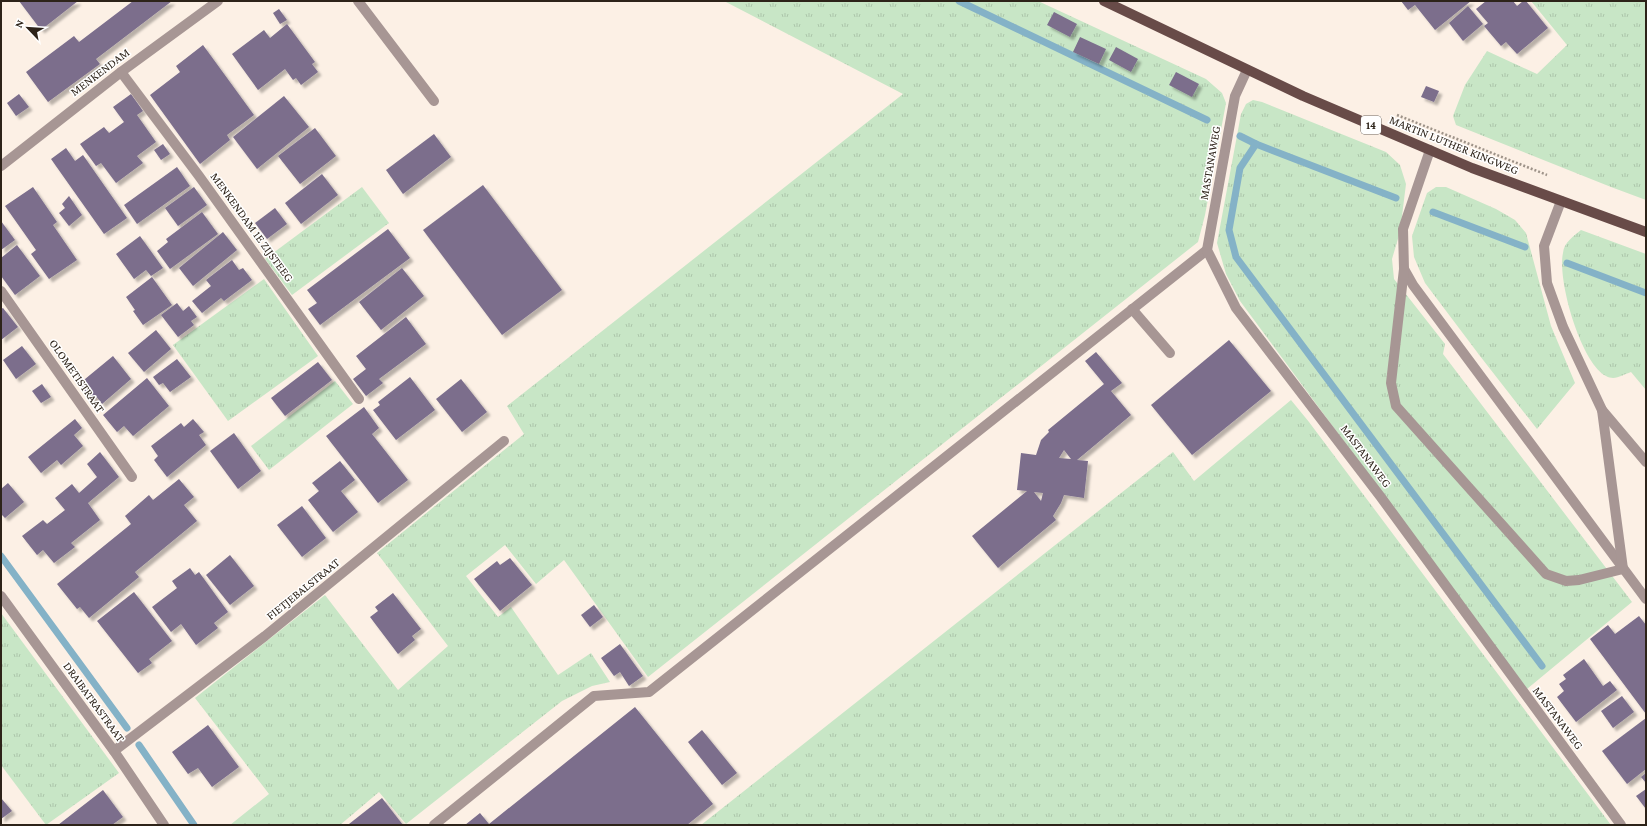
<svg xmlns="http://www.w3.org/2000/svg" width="1647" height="826" viewBox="0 0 1647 826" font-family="'Crimson Pro',serif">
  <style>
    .grass { fill: url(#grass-tufts) }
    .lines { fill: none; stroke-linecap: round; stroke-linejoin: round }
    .stream { stroke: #84b2c7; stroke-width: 7 }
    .building { fill: #7b6e8c; fill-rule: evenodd; filter: url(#shadow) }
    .path { stroke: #9e9389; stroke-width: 2.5; stroke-dasharray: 2 2; stroke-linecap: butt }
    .service { stroke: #a79694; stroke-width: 10 }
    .minor { stroke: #a79694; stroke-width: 10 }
    .primary { stroke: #684b48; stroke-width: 10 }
    .labels { text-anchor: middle; stroke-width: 3; stroke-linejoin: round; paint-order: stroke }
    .shield { fill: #fff; stroke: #6c655e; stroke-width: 1 }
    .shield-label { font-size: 11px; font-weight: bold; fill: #2d2319 }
    .street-label { font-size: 12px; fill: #2d2319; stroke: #fff }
  </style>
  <defs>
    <pattern id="grass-tufts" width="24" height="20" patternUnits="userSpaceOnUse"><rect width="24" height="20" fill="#c8e6c6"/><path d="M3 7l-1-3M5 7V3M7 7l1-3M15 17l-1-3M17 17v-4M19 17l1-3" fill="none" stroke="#acc5aa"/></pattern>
    <filter id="shadow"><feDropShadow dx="3.5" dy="3.5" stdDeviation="1" flood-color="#0004"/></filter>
  </defs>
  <rect width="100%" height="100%" fill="#fcf0e5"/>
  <g class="grass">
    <path d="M724,1H1038L1206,79L1222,93L1226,103L1205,215L1198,242L648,677L564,560L536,584L505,545L466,576L498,617L511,607L558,675L591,653L610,682L592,686L562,701L406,824L379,792L340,825H230L269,794L195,698L325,595L398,690L448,646L377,553L524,434L507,406L903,94Z"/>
    <path d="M1531,1H1646V200L1611,187L1456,125L1453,116L1465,85L1487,51L1537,74L1567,45Z"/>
    <path d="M1253,100L1262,102L1386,152L1400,165L1406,184L1400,232L1392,259L1394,279L1445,344L1443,354L1632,602L1527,689L1240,301L1226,274L1217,243L1241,114L1246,104Z"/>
    <path d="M362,187L389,223L292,295L265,259Z"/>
    <path d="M1436,187H1446L1496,209L1515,220L1526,233L1551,326L1575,383L1537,429L1480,356L1425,283L1414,257L1412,236L1427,193Z"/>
    <path d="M1581,230L1646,254V390L1631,372C1622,375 1615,381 1606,376C1581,363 1557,280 1563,253C1564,242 1574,236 1581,230Z"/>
    <path d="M264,279L318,356L228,421L173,345Z"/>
    <path d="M335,381L353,404L269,470L251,446Z"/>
    <path d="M1291,400L1309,422L1611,825H701L1173,452L1194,481Z"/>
    <path d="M1,613L119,773L46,825L1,765Z"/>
  </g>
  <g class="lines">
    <g class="stream">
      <path d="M959,1L1207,120"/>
      <path d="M1240,136L1256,144L1396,198"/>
      <path d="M1256,144L1240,168L1229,230L1236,257L1542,666"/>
      <path d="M1433,212L1525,247"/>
      <path d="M1567,263L1646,293"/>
      <path d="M1,556L127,728"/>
      <path d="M139,745L194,825"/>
    </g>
  </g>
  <g class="building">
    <path d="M19,1H78L41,30Z"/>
    <path d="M133,1H172L96,59L100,64L48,102L26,72L74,36L79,42Z"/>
    <path d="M1401,1H1471L1435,30L1415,5L1408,10Z"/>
    <path d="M1486,1H1513L1517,6L1523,1H1526L1548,28L1517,54L1506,42L1501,46L1484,26L1488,23L1476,9Z"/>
    <path d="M1468,6L1483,24L1463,41L1449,23Z"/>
    <path d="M279,9L287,20L280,24L273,13Z"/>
    <path d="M1054,12L1077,24L1070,37L1047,25Z"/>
    <path d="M287,24L315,62L312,64L318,72L301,85L296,78L293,80L285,69L258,90L232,54L264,30L270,38Z"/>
    <path d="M1080,37L1106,49L1099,64L1073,52Z"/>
    <path d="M203,45L254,115L227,135L230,140L200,164L150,95L180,72L176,66Z"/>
    <path d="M1116,47L1138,59L1131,72L1109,60Z"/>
    <path d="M1176,72L1199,84L1192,97L1169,85Z"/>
    <path d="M1426,86L1439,91L1434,102L1421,97Z"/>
    <path d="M19,94L29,107L16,116L7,103Z"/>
    <path d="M131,94L143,111L137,115L156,142L137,156L143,163L116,183L101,163L96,166L80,144L104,127L109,133L124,122L113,107Z"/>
    <path d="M284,96L309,127L257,169L233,137Z"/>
    <path d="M315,128L336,156L300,184L278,156Z"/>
    <path d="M434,134L451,157L403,194L386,170Z"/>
    <path d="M163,144L170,154L161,160L154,150Z"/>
    <path d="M66,148L75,161L83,155L127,218L104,234L51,159Z"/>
    <path d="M177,167L190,186L137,224L124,205Z"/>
    <path d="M322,174L338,195L301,224L285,203Z"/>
    <path d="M483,185L562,290L502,335L423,230Z"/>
    <path d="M33,187L57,222L53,225L77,260L49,279L31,254L36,250L5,206Z"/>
    <path d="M194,187L207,205L178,226L165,208Z"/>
    <path d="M69,196L82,215L69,226L59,213L65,208L62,204Z"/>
    <path d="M275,208L287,224L267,239L255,223Z"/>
    <path d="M202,212L218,234L170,269L157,251L168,242L166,239Z"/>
    <path d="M1,221L15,240L1,250Z"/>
    <path d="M388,229L410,258L320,325L308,309L317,303L307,290Z"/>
    <path d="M223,232L237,250L193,286L179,268Z"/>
    <path d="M140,236L163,268L151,276L146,270L134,279L116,254Z"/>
    <path d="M17,245L40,276L15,295L1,276V258Z"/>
    <path d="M232,260L239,270L243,268L252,280L224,301L221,298L202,313L192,301L211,286L206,280Z"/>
    <path d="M402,268L424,296L381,330L359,302Z"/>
    <path d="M152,277L172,305L143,325L133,311L135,310L126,297Z"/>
    <path d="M177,303L183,311L189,306L197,317L191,321L194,325L178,337L161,315Z"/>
    <path d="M3,308L18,327L1,340V309Z"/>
    <path d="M406,317L426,344L379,379L383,383L366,396L353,379L366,369L356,356Z"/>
    <path d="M156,330L171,349L144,372L128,353Z"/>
    <path d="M1229,340L1271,391L1192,455L1151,405Z"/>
    <path d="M22,346L36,364L16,379L3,360Z"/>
    <path d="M1096,352L1122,383L1111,391L1131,415L1077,460L1088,461L1084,498L1064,495L1061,503L1053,516L1056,520L998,568L972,536L1027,491L1017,490L1021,453L1036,455L1041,440L1049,432L1048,430L1104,384L1085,361ZM1064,450L1071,459L1059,458ZM1034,492L1043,493L1041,501Z"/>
    <path d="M113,356L131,379L102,404L96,396L92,400L79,384Z"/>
    <path d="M177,359L191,377L170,392L163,383L159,385L153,377Z"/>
    <path d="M318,362L332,380L285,416L271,398Z"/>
    <path d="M410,377L435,410L396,440L373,410L380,405L378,402Z"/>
    <path d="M147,378L169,406L133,436L124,426L117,432L103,415Z"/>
    <path d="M461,379L487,412L462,432L436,399Z"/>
    <path d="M42,384L51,397L41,403L32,391Z"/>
    <path d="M364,407L379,428L372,434L408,480L378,503L326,436Z"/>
    <path d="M75,419L82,428L74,435L83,446L61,465L57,460L41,473L28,457Z"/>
    <path d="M193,419L204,432L199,435L206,445L167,477L154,460L158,456L151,446L181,423L184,427Z"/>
    <path d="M234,433L261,471L238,489L210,451Z"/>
    <path d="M100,452L119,477L88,503L100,520L71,543L75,547L54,563L43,550L37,555L22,536L43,520L47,524L65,510L55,498L72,484L79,493L97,477L87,464Z"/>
    <path d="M340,461L355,480L341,491L358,512L333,532L308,500L319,491L312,483Z"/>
    <path d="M179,479L194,497L184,505L197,521L135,572L139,577L89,618L80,607L77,609L57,584L131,524L125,516L149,495L153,500Z"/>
    <path d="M8,483L24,502L5,518L1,514V489Z"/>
    <path d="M302,506L326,538L302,557L277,525Z"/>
    <path d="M230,555L254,586L230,605L206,575Z"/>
    <path d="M510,558L532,585L500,611L474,579L497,561L500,565Z"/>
    <path d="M190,568L195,575L199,572L228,612L214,623L218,628L196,645L181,624L171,632L152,607L177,588L172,581Z"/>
    <path d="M134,592L172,641L149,659L152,663L138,673L97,621Z"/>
    <path d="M393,593L421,629L412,636L415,640L398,654L370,617L378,611L375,607Z"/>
    <path d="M594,605L603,617L590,627L581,615Z"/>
    <path d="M1639,616L1646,625V714L1590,639L1608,625L1615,634Z"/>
    <path d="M620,644L643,676L629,686L620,672L614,676L601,658Z"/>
    <path d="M1584,659L1603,686L1610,681L1617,690L1576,722L1557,697L1564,691L1559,684L1566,679L1563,675Z"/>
    <path d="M1622,696L1634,712L1613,728L1601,711Z"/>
    <path d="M635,707L713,804L687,825H465L480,813L489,824Z"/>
    <path d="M1646,718V769L1627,784L1602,751Z"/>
    <path d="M208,725L239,767L212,787L198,768L188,774L172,752Z"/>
    <path d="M702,730L737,773L722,785L688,742Z"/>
    <path d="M1646,773V783L1641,777Z"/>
    <path d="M1646,789V809L1636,796Z"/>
    <path d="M103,790L123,817L112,825H58Z"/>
    <path d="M1,798L12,811L1,819Z"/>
    <path d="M382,798L403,825H350L349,824Z"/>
  </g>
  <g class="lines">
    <path class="path" d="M1397,115L1547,175"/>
    <g class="service">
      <path d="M358,1L434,101"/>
      <path d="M121,72L199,176L359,399"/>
      <path d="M1430,150L1403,229L1404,269L1413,285L1646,599"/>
      <path d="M1561,201L1544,246L1547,283L1563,327L1602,410L1646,462"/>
      <path d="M1404,269L1391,383L1396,406L1546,574L1566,581L1579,580L1623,569L1602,410"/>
      <path d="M1132,309L1170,353"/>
      <path d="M114,751L265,636L504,441"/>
      <path d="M434,825L594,696L649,692L1207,250"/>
    </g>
    <g class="minor">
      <path d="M1247,70L1235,96L1207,250L1236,308L1380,496L1621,825"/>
      <path d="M1,166L121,72L218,1"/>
      <path d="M1,291L132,477"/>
      <path d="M1,596L114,751L164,825"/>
    </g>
    <path class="primary" d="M1104,1L1303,96L1472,168L1646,232"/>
  </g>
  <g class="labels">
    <rect class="shield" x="1361" y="116" width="20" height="18" rx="3"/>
    <g class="shield-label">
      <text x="1371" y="129">14</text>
    </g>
    <g class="street-label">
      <text transform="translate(100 72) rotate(-37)" y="4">MENKENDAM</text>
      <text transform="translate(1454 145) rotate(22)" y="4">MARTIN LUTHER KINGWEG</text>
      <text transform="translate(1210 163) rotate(-80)" y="4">MASTANAWEG</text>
      <text transform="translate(252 227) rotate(54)" y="4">MENKENDAM 1E ZIJSTEEG</text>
      <text transform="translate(77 376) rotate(55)" y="4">OLOMETISTRAAT</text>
      <text transform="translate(1366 456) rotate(53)" y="4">MASTANAWEG</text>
      <text transform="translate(303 589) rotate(-39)" y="4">FIETJEBALSTRAAT</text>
      <text transform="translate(94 702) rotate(54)" y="4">DRAIBATRASTRAAT</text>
      <text transform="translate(1558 718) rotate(53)" y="4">MASTANAWEG</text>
    </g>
  </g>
  <rect width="1647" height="826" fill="none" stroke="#2d2319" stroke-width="4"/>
  <g transform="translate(28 28) rotate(295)" stroke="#ffffff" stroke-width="3" paint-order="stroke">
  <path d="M0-3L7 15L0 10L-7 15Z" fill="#2d2319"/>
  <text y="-6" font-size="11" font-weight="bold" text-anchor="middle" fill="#2d2319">N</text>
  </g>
</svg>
